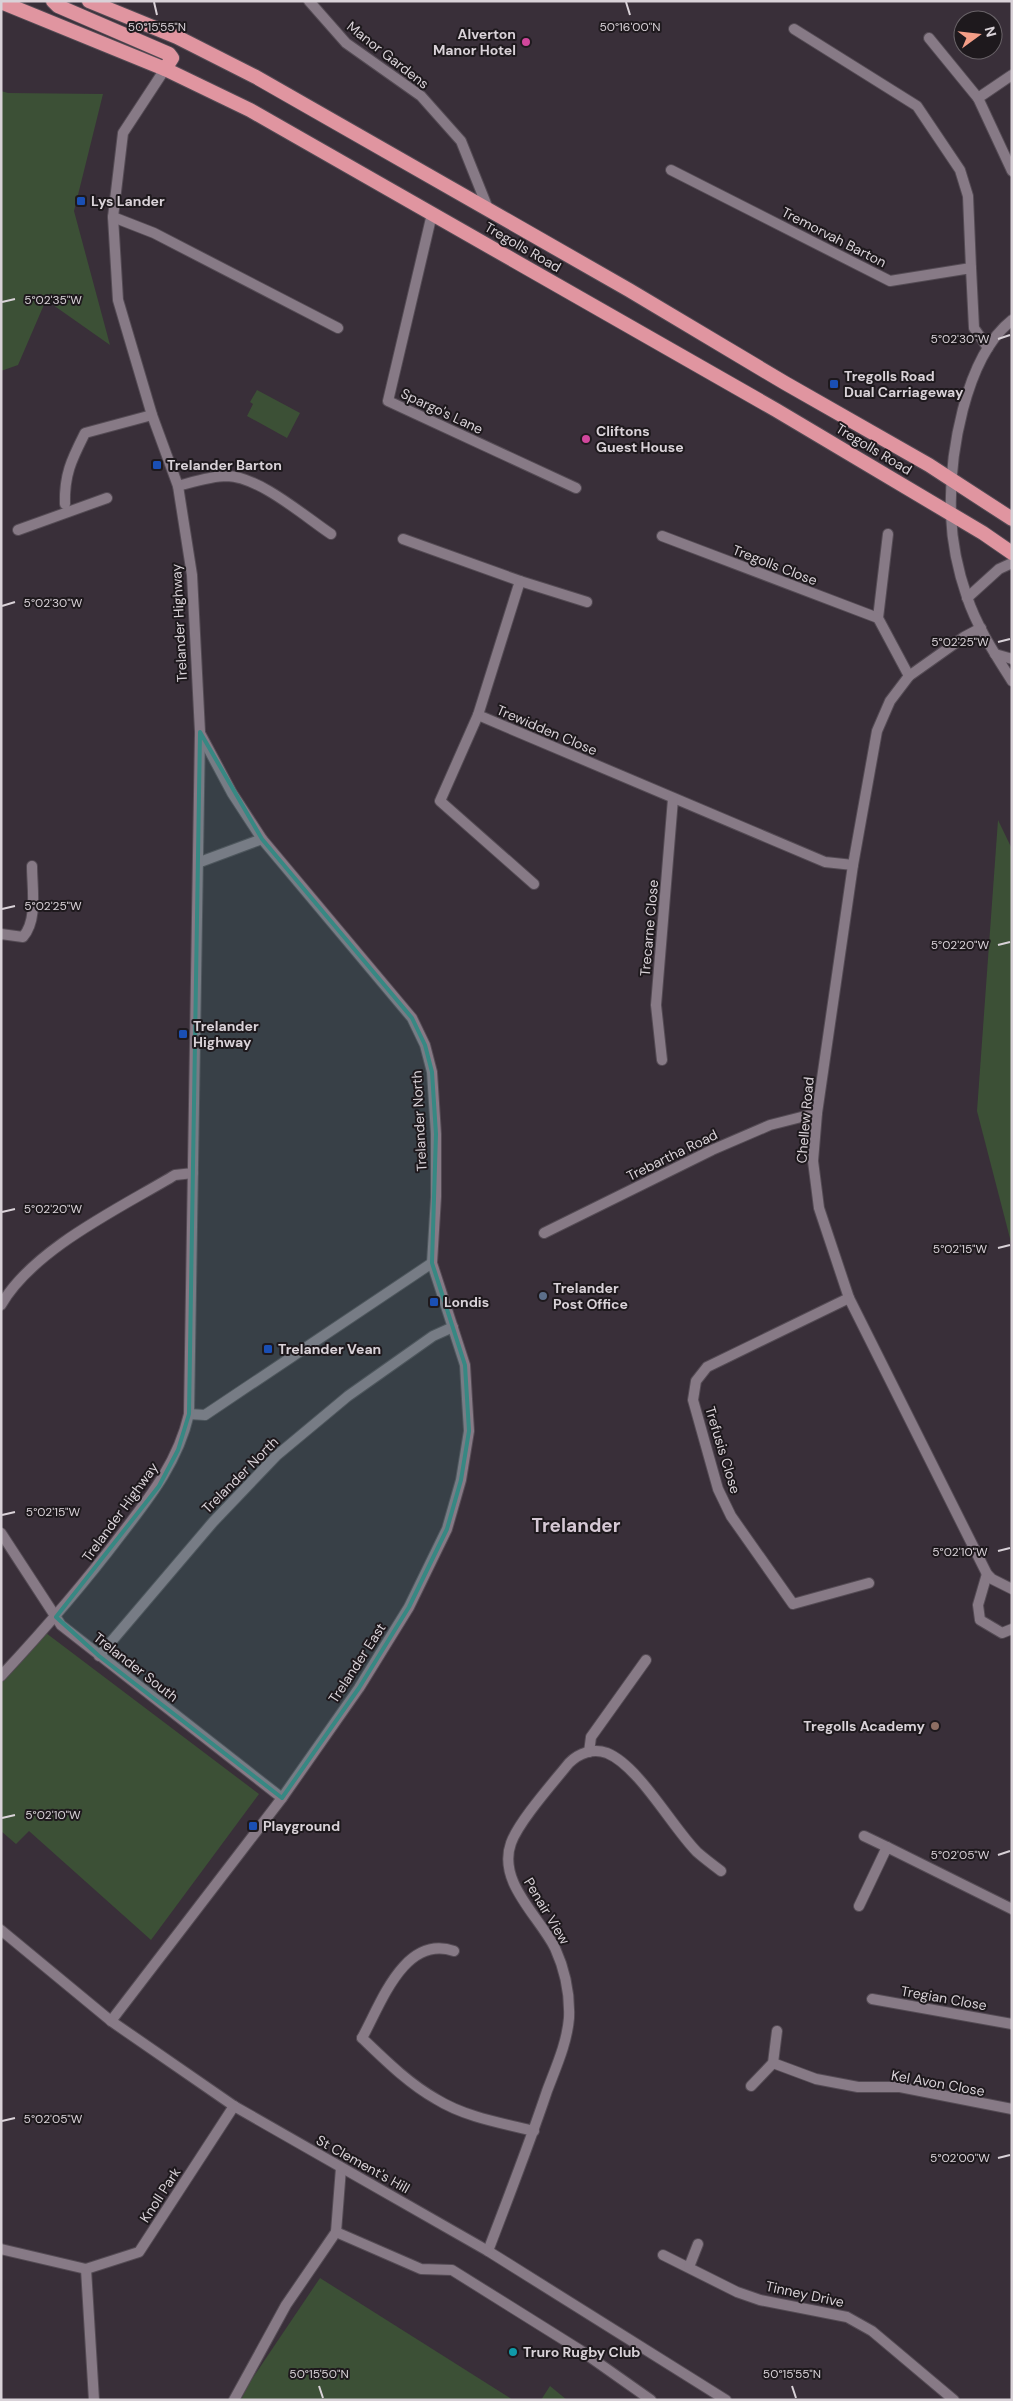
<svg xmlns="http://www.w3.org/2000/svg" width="1013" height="2401" viewBox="0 0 1013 2401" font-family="'DM Sans',sans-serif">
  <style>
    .green { fill: #3c5036 }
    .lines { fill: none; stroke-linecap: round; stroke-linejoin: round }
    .service-casing { stroke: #544b54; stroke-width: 12 }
    .minor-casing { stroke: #544b54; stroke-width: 12 }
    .tertiary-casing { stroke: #544b54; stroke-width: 12 }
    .trunk-casing { stroke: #544b54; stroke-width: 16 }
    .service { stroke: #877a86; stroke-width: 10 }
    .minor { stroke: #877a86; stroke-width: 10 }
    .tertiary { stroke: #877a86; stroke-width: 10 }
    .trunk { stroke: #e095a0; stroke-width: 14 }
    .marked { fill: #378883; fill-opacity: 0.2; stroke: #378883; stroke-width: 4; stroke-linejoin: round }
    .ticks { fill: none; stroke: #d9d2d8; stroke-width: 2 }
    .hotel-dot { fill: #d1479c; stroke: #1e191d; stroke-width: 2 }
    .transit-dot { fill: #1a4fb4; stroke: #1e191d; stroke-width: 2 }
    .service-dot { fill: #5c6f8a; stroke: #1e191d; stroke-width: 2 }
    .education-dot { fill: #8d6e63; stroke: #1e191d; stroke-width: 2 }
    .culture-dot { fill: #0f9aa8; stroke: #1e191d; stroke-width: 2 }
    .labels { text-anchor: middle; stroke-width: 4; stroke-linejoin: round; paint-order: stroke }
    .poi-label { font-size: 14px; font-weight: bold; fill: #d9d2d8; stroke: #1e191d; text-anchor: start }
    .street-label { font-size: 14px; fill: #d9d2d8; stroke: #1e191d }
    .district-label { font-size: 19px; font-weight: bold; fill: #d5c8d4; stroke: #1e191d }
    .ticks-label { font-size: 12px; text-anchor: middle; fill: #d9d2d8; stroke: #1e191d; stroke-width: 4; stroke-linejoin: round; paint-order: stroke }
  </style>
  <rect width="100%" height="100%" fill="#392f39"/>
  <g class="green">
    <path d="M1,91L8,93L103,94L74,211L110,345L46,300L18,365L1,371Z"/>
    <path d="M257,390L300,413L287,438L247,416L253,404L250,402Z"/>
    <path d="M998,820L1012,849V1246L977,1111Z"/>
    <path d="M46,1633L259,1794L151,1940L29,1831L16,1844L1,1831V1682Z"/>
    <path d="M320,2278L513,2400H241L248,2385Z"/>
    <path d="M550,2386L567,2400H541Z"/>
  </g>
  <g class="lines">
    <defs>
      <g id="service">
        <path d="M113,217L154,233L338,328"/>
        <path d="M18,530L107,498"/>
        <path d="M1,934L23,937C38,920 32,888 32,866"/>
        <path d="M987,1574L978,1605L980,1620L1002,1633L1012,1629"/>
        <path d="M362,2038C381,2004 404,1934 454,1951"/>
        <path d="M336,2232L421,2269L452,2270L580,2350L651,2400"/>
        <path d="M234,2400L286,2305L336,2232L341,2168"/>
      </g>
      <g id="minor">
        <path d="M309,1L346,43L421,96L461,141L489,211"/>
        <path d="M794,29L917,106L960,170L968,196L971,268"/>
        <path d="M929,38L978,98"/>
        <path d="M1012,75L978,98L1012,171"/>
        <path d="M671,170L890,281L971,268L974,328L988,348"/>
        <path d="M432,214L388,401L576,488"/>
        <path d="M1012,320C964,358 949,457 951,515C952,542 958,571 967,597C977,627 995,654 1012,681"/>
        <path d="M178,486C193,482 211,476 227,476C260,477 304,516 331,534"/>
        <path d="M65,504C64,474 72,459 85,433L152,415"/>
        <path d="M888,534L878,618L909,676"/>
        <path d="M662,536L878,618"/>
        <path d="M403,539L520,581L478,715L825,862L853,865"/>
        <path d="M520,581L587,602"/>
        <path d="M967,598L999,569L1012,563"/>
        <path d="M981,628L964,637L909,676L890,701L877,731L853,865L817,1113L813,1161L819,1208L849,1298L987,1574L992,1579L1012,1589"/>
        <path d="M995,654L1012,659"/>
        <path d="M478,715L440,801L534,884"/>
        <path d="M200,862L262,839"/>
        <path d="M662,1060L656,1005L673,799"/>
        <path d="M544,1233L712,1150L770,1125L817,1113"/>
        <path d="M849,1298L707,1367L696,1381L693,1400L718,1489L731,1516L793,1604L869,1583"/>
        <path d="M1,1305C33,1249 120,1208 175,1175L193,1173"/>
        <path d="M189,1414L205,1415L432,1263"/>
        <path d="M1,1533L61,1625L282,1798"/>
        <path d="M99,1656L213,1522L276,1456L348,1396L433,1336L453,1327"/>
        <path d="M1,1676C43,1631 83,1585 120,1536C150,1497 178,1462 189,1414L200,732L192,575L178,486L152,415L118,300L113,217L123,133L165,69"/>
        <path d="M589,1752L591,1737L646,1660"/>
        <path d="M864,1836L887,1847"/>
        <path d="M859,1906L887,1847L1012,1909"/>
        <path d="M872,1999L1012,2024"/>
        <path d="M111,2021L282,1798L359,1688L409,1607L447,1529L461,1480L469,1431L467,1399L465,1365L432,1263L436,1197V1134L432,1072L425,1045L412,1018L262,839L232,793L200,733"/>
        <path d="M362,2038C385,2060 408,2083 436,2099C465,2117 501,2123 534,2131"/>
        <path d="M773,2063L816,2079L858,2087H900L1012,2109"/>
        <path d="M751,2086L773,2063L777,2031"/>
        <path d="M1,2249L86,2269L139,2252L234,2106"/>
        <path d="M488,2251C508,2198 529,2145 547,2091C556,2067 567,2043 569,2018C570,1994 565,1970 555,1948C539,1916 497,1882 511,1843C519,1821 553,1783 569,1763C579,1753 593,1748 607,1753C639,1766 672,1827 697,1852C705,1859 713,1865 721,1871"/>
        <path d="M663,2255L737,2292L760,2300L847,2317L872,2331L954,2400"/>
        <path d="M689,2267L698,2244"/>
        <path d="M86,2269L94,2400"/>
      </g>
      <path id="tertiary" d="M1,1930L111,2021L234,2106L488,2251L726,2400"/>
      <g id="trunk">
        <path d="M53,1L58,6L169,54L172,58L165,69"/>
        <path d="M89,1L177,37L256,77L629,290L785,383L929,465L1012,519"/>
        <path d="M1,2L165,69L250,110L776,410L983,533L1012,553"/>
      </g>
    </defs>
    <use href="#service" class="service-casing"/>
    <use href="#minor" class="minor-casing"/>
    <use href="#tertiary" class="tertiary-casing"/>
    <use href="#trunk" class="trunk-casing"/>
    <use href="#service" class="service"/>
    <use href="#minor" class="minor"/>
    <use href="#tertiary" class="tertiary"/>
    <use href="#trunk" class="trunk"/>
  </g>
  <path class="marked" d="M200,732L262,839L412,1018L425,1045L432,1072L436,1134L432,1263L465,1365L469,1431L461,1480L447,1529L409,1607L359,1688L282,1798L99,1656L56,1617L159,1486L178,1450L189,1414Z"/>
  <path class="ticks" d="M154,2L157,15M626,2L630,15M2,302L15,299M998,339L1010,335M2,606L15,602M998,642L1010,639M2,909L15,906M998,945L1010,942M2,1212L15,1209M998,1248L1010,1245M2,1515L15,1512M998,1551L1010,1548M2,1818L15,1815M998,1855L1010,1851M2,2121L15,2118M998,2158L1010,2155M319,2386L323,2398M792,2386L796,2398"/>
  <g class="hotel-dot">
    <circle cx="526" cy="42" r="5"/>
    <circle cx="586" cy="439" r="5"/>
  </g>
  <g class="transit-dot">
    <rect x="76" y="196" width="10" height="10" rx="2.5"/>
    <rect x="829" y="379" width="10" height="10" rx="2.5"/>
    <rect x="152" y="460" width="10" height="10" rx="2.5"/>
    <rect x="178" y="1029" width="10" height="10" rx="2.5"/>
    <rect x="429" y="1297" width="10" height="10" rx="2.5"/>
    <rect x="263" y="1344" width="10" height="10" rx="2.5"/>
    <rect x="248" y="1821" width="10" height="10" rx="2.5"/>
  </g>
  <circle class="service-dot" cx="543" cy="1296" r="5"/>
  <circle class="education-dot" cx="935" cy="1726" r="5"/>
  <circle class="culture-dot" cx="513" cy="2352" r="5"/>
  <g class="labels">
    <g class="poi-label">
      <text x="516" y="39" text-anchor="end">Alverton<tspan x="516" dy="16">Manor Hotel</tspan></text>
      <text x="91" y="206">Lys Lander</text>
      <text x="844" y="381">Tregolls Road<tspan x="844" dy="16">Dual Carriageway</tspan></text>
      <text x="596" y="436">Cliftons<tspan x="596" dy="16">Guest House</tspan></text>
      <text x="167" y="470">Trelander Barton</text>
      <text x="193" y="1031">Trelander<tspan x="193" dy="16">Highway</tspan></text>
      <text x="553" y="1293">Trelander<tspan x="553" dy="16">Post Office</tspan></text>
      <text x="444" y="1307">Londis</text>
      <text x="278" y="1354">Trelander Vean</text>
      <text x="925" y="1731" text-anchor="end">Tregolls Academy</text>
      <text x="263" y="1831">Playground</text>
      <text x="523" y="2357">Truro Rugby Club</text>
    </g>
    <g class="street-label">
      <text transform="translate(388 55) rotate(38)" y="5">Manor Gardens</text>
      <text transform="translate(834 237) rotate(27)" y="5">Tremorvah Barton</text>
      <text transform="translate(523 247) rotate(30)" y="5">Tregolls Road</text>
      <text transform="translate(442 411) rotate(25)" y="5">Spargo's Lane</text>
      <text transform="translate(874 449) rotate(31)" y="5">Tregolls Road</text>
      <text transform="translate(775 565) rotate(21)" y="5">Tregolls Close</text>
      <text transform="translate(179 623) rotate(-93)" y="5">Trelander Highway</text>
      <text transform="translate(547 730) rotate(23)" y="5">Trewidden Close</text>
      <text transform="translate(649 928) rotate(-85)" y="5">Trecarne Close</text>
      <text transform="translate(805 1120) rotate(-85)" y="5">Chellew Road</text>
      <text transform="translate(419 1121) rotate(-93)" y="5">Trelander North</text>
      <text transform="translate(672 1155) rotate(-26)" y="5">Trebartha Road</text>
      <text transform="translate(723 1450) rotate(73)" y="5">Trefusis Close</text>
      <text transform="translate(240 1475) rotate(-45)" y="5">Trelander North</text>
      <text transform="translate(120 1512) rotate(-54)" y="5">Trelander Highway</text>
      <text transform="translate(357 1663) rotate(-57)" y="5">Trelander East</text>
      <text transform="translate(136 1667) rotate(38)" y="5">Trelander South</text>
      <text transform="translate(547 1911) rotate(59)" y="5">Penair View</text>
      <text transform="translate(944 1998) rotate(10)" y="5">Tregian Close</text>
      <text transform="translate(938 2083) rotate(10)" y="5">Kel Avon Close</text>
      <text transform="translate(363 2164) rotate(29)" y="5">St Clement's Hill</text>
      <text transform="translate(160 2195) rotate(-57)" y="5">Knoll Park</text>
      <text transform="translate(805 2294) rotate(12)" y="5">Tinney Drive</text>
    </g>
    <g class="district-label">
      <text x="576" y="1532">Trelander</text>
    </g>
  </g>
  <g class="ticks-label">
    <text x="157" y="31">50°15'55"N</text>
    <text x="630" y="31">50°16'00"N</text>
    <text x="53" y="304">5°02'35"W</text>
    <text x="960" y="343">5°02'30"W</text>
    <text x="53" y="607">5°02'30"W</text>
    <text x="960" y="646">5°02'25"W</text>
    <text x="53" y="910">5°02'25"W</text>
    <text x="960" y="949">5°02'20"W</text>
    <text x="53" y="1213">5°02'20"W</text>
    <text x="960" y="1253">5°02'15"W</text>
    <text x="53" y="1516">5°02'15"W</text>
    <text x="960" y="1556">5°02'10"W</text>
    <text x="53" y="1819">5°02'10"W</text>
    <text x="960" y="1859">5°02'05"W</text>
    <text x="53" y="2123">5°02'05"W</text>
    <text x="960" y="2162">5°02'00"W</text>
    <text x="319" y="2378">50°15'50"N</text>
    <text x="792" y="2378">50°15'55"N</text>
  </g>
  <rect width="1013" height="2401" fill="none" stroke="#d9d2d8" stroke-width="5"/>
  <g transform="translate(978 35) rotate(75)"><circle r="24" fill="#1e191d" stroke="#696368"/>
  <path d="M0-4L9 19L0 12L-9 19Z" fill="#f49e87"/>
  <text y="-8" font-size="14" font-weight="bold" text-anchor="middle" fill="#d9d2d8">N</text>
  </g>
</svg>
